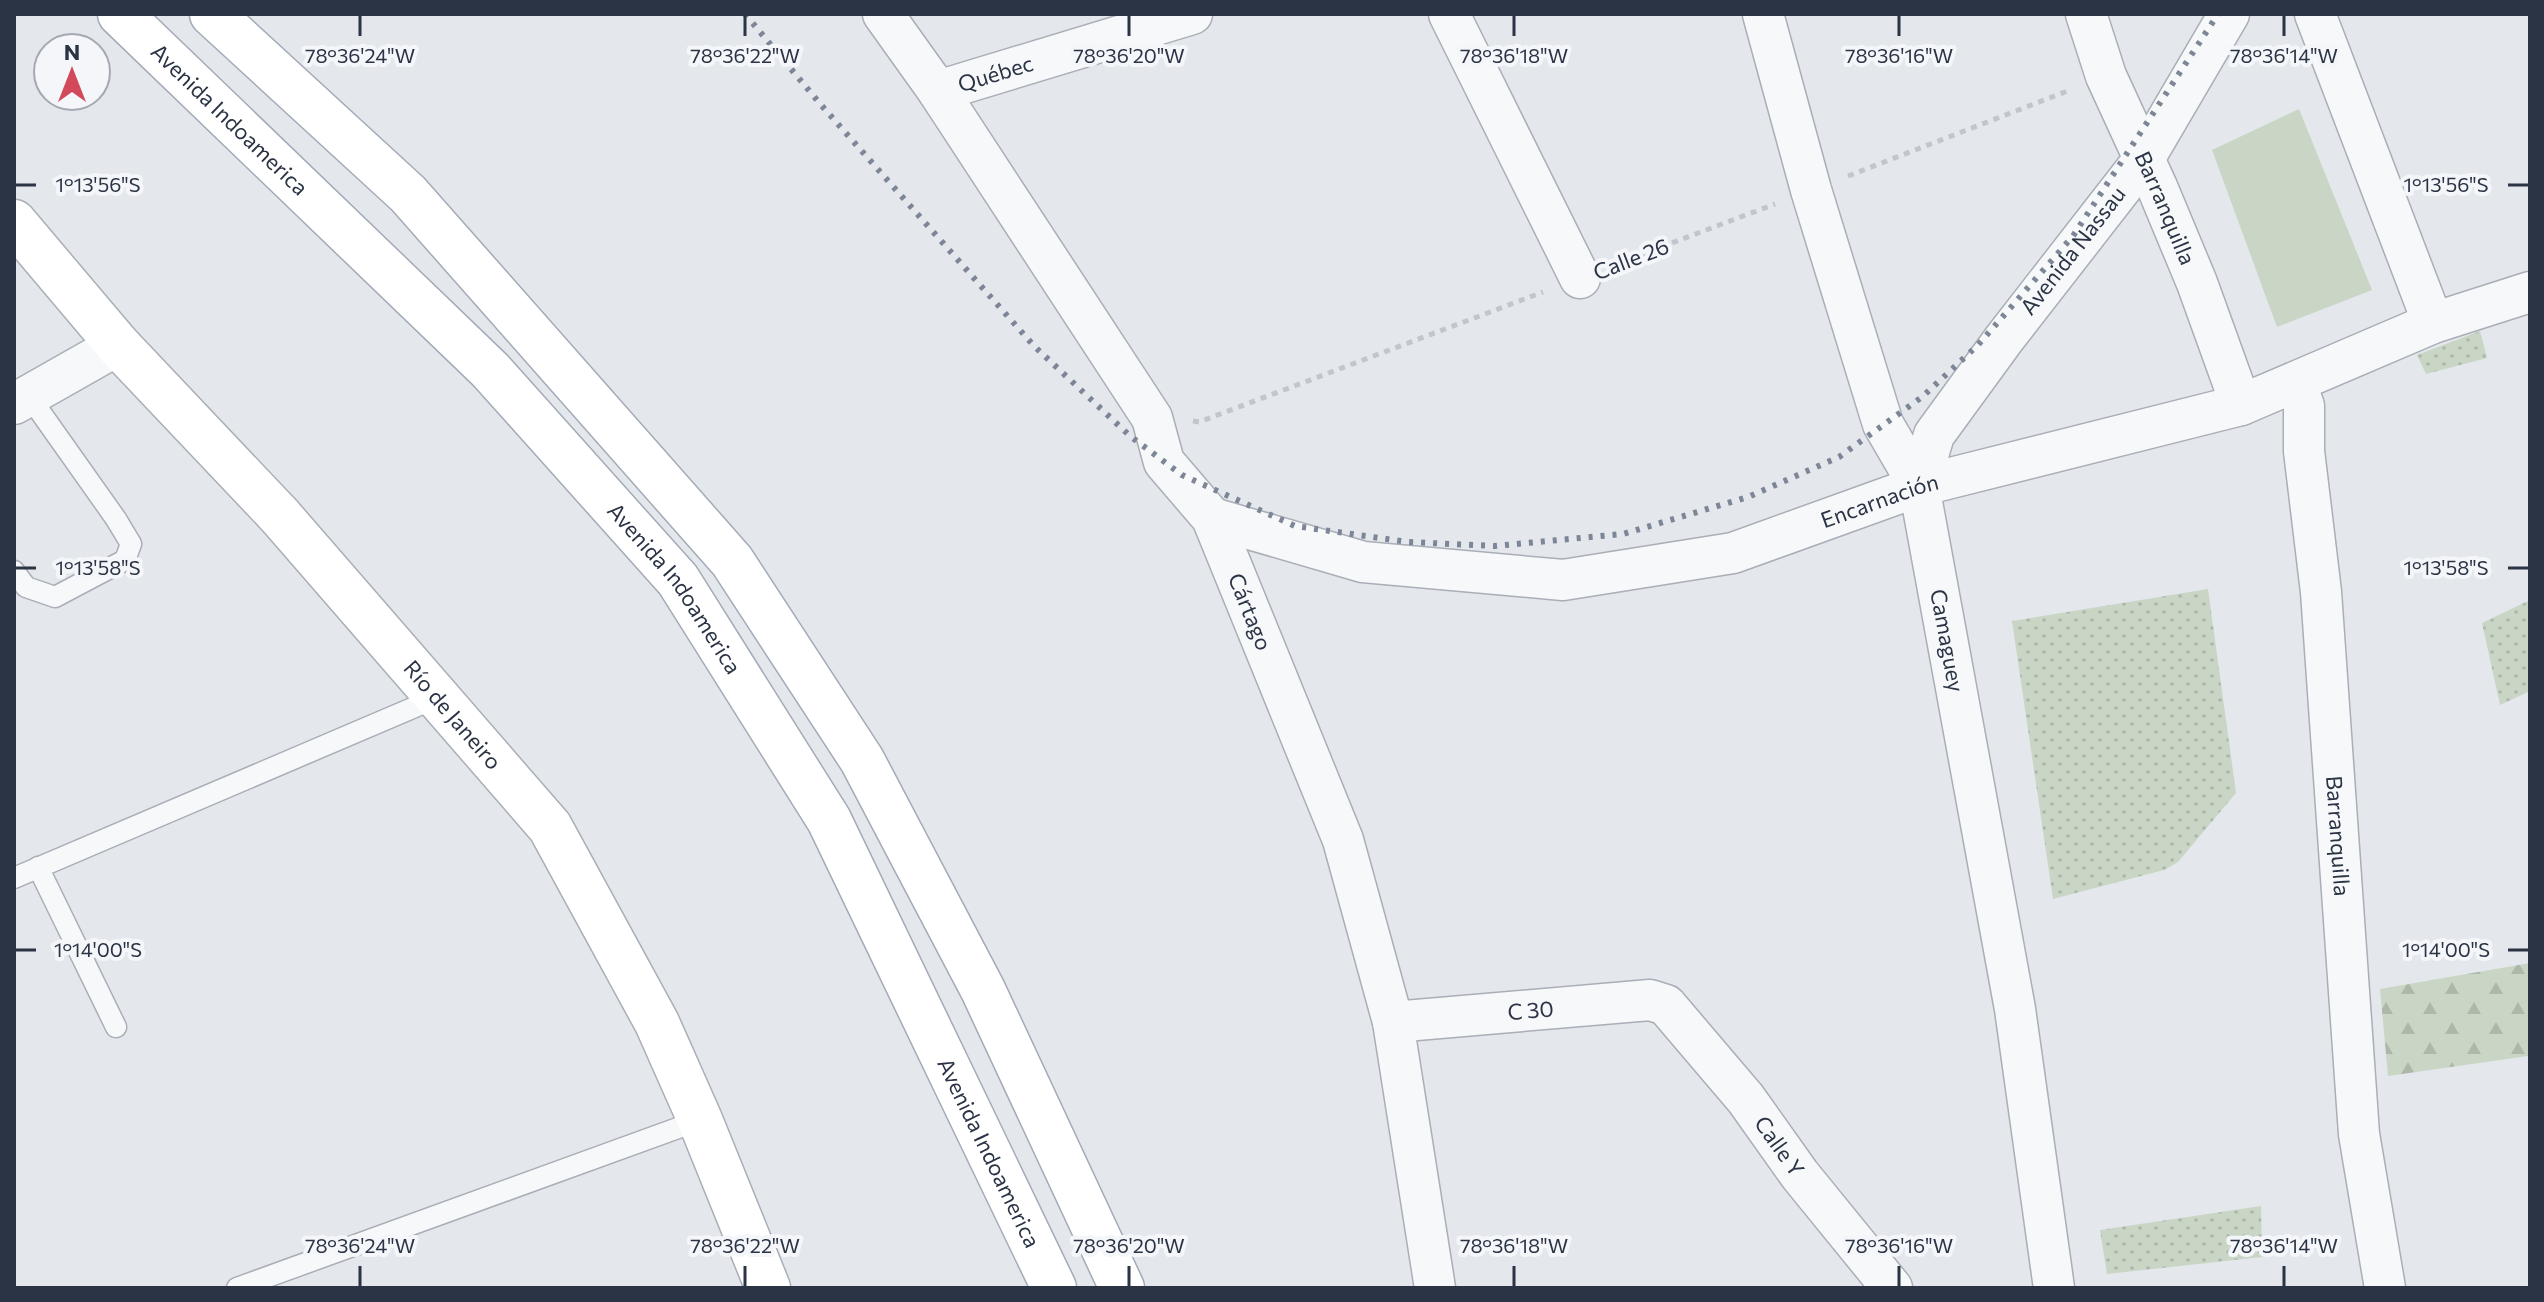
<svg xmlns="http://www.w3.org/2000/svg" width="2544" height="1302" viewBox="0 0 2544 1302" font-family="Commissioner,sans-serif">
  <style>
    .grass { fill: url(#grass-dots) }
    .forest { fill: url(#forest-firs) }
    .garden { fill: #c9d6c5 }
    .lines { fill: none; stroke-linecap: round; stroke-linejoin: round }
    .lane-casing { stroke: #a9aeb7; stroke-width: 23 }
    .street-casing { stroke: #a9aeb7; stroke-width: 43 }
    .secondary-casing { stroke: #a9aeb7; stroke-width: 47 }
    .primary-casing { stroke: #a3abb8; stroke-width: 47 }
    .path { stroke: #c2c5cb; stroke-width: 5; stroke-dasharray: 6 6; stroke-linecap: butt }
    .lane { stroke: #f7f8fa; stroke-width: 20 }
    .street { stroke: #f7f8fa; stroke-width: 40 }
    .secondary { stroke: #fff; stroke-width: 44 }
    .primary { stroke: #fff; stroke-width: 44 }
    .rail { stroke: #7d8696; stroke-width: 6; stroke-dasharray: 4 8; stroke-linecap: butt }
    .ticks { fill: none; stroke: #2b3445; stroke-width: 3 }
    .labels { text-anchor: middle; stroke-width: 8; stroke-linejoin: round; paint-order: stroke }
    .street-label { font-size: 22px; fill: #2b3445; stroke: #f4f6f9 }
    .ticks-label { font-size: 20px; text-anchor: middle; fill: #2b3445; stroke: #f4f6f9; stroke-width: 8; stroke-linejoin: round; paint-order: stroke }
  </style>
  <defs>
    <pattern id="grass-dots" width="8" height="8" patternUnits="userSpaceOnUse" patternTransform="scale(2)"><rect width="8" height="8" fill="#c9d6c5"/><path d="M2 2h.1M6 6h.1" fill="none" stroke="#adb8ab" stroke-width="1.8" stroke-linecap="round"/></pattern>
    <pattern id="forest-firs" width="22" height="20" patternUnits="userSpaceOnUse" patternTransform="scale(2)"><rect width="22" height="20" fill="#c9d6c5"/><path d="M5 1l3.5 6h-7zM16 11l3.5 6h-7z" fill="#adb8ab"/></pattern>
  </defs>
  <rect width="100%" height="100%" fill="#e4e7ec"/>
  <g class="grass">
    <path d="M2480,331L2487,358L2426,374L2417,355Z"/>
    <path d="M2208,589L2236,793L2178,862L2164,870L2053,899L2012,621Z"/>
    <path d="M2530,600V691L2500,705L2482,623Z"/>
    <path d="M2261,1206L2262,1257L2107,1274L2100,1230Z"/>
  </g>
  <path class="forest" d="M2530,963V1068L2528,1056L2388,1076L2380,989Z"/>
  <path class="garden" d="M2299,109L2372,290L2277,327L2212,150Z"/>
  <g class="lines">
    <defs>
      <g id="lane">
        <path d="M14,571L26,587L55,597L125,560L131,544L116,519L29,396"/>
        <path d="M38,867L116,1027"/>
        <path d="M14,878L436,698"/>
        <path d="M237,1288L700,1120"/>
      </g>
      <g id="street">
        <path id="s1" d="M883,14L938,91L1152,418L1164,462L1212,518L1343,840L1393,1022L1435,1288"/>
        <path d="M1449,14L1580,278"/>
        <path id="s2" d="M1763,14L1811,190L1883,424L1919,486L2015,1009L2054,1288"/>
        <path id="s3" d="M2086,14L2106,76L2157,187L2197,283L2241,405"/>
        <path d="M2315,14L2433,323"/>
        <path id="s4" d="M938,91L1192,14"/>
        <path id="s5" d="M2296,383L2304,406V451L2321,592L2359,1134L2385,1288"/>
        <path d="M14,404L118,345"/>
        <path id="s6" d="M1919,486L1934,435L2004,339L2144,159L2229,14"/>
        <path id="s7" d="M1212,518L1363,562L1563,580L1733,553L1919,486L2241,405L2433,323L2530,292"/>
        <path id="s8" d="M1393,1022L1650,1000L1666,1005L1746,1099L1800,1175L1892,1288"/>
      </g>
      <g id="secondary">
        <path id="s9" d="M14,222L118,345L280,516L550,827L657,1023L700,1120L768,1288"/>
      </g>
      <g id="primary">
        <path id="s10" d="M120,14L490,370L678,580L829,820L1054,1288"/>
        <path d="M212,14L408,194L732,561L862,760L983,990L1122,1288"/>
      </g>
    </defs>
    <use href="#lane" class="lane-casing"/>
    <use href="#street" class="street-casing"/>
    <use href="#secondary" class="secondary-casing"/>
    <use href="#primary" class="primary-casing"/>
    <g class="path">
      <path d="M1848,176L2070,90"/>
      <path d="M1616,264L1775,204"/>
      <path d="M1193,421L1199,422L1543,292"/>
    </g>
    <use href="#lane" class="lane"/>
    <use href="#street" class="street"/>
    <use href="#secondary" class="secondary"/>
    <use href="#primary" class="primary"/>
    <path class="rail" d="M745,14L822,106L1034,346L1130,436L1182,475L1295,526L1408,542L1495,546L1623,534L1748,497L1839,457L1922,397L1978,345L2073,236L2218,14"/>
  </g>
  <path class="ticks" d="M360,16V36M745,16V36M1129,16V36M1514,16V36M1899,16V36M2284,16V36M16,185H36M2508,185H2528M16,568H36M2508,568H2528M16,950H36M2508,950H2528M360,1266V1286M745,1266V1286M1129,1266V1286M1514,1266V1286M1899,1266V1286M2284,1266V1286"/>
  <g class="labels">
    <g class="street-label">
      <text dy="8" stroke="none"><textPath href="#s4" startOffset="60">Québec</textPath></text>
      <text dy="8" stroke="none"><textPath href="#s10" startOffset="152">Avenida Indoamerica</textPath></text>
      <text dy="8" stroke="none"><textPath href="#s3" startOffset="210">Barranquilla</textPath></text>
      <text dy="8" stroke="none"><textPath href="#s6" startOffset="284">Avenida Nassau</textPath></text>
      <text transform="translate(1631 259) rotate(-21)" y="8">Calle 26</text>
      <text dy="8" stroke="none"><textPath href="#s7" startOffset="686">Encarnación</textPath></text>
      <text dy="8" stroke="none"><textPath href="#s10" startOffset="800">Avenida Indoamerica</textPath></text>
      <text dy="8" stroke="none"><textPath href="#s1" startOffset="706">Cártago</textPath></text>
      <text dy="8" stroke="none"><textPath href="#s2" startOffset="656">Camaguey</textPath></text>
      <text dy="8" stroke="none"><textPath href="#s9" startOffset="660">Río de Janeiro</textPath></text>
      <text dy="8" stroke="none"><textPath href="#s5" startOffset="456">Barranquilla</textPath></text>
      <text dy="8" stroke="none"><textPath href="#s8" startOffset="138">C 30</textPath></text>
      <text dy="8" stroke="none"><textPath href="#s8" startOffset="456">Calle Y</textPath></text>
      <text dy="8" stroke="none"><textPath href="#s10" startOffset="1448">Avenida Indoamerica</textPath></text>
    </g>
  </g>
  <g class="ticks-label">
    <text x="360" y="63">78°36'24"W</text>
    <text x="745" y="63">78°36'22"W</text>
    <text x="1129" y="63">78°36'20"W</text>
    <text x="1514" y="63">78°36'18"W</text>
    <text x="1899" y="63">78°36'16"W</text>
    <text x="2284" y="63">78°36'14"W</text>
    <text x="98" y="192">1°13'56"S</text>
    <text x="2446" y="192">1°13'56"S</text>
    <text x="98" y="575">1°13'58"S</text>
    <text x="2446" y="575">1°13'58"S</text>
    <text x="98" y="957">1°14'00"S</text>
    <text x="2446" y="957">1°14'00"S</text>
    <text x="360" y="1253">78°36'24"W</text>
    <text x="745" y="1253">78°36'22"W</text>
    <text x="1129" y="1253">78°36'20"W</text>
    <text x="1514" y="1253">78°36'18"W</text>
    <text x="1899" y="1253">78°36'16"W</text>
    <text x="2284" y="1253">78°36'14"W</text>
  </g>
  <rect width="2544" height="1302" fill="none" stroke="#2b3445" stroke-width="32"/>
  <g transform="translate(72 72)"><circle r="38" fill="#f4f6f9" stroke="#a4a8b1" stroke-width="2"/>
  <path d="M0-6L14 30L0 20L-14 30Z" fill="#d1495b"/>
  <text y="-12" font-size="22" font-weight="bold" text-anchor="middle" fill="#2b3445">N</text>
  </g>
</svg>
